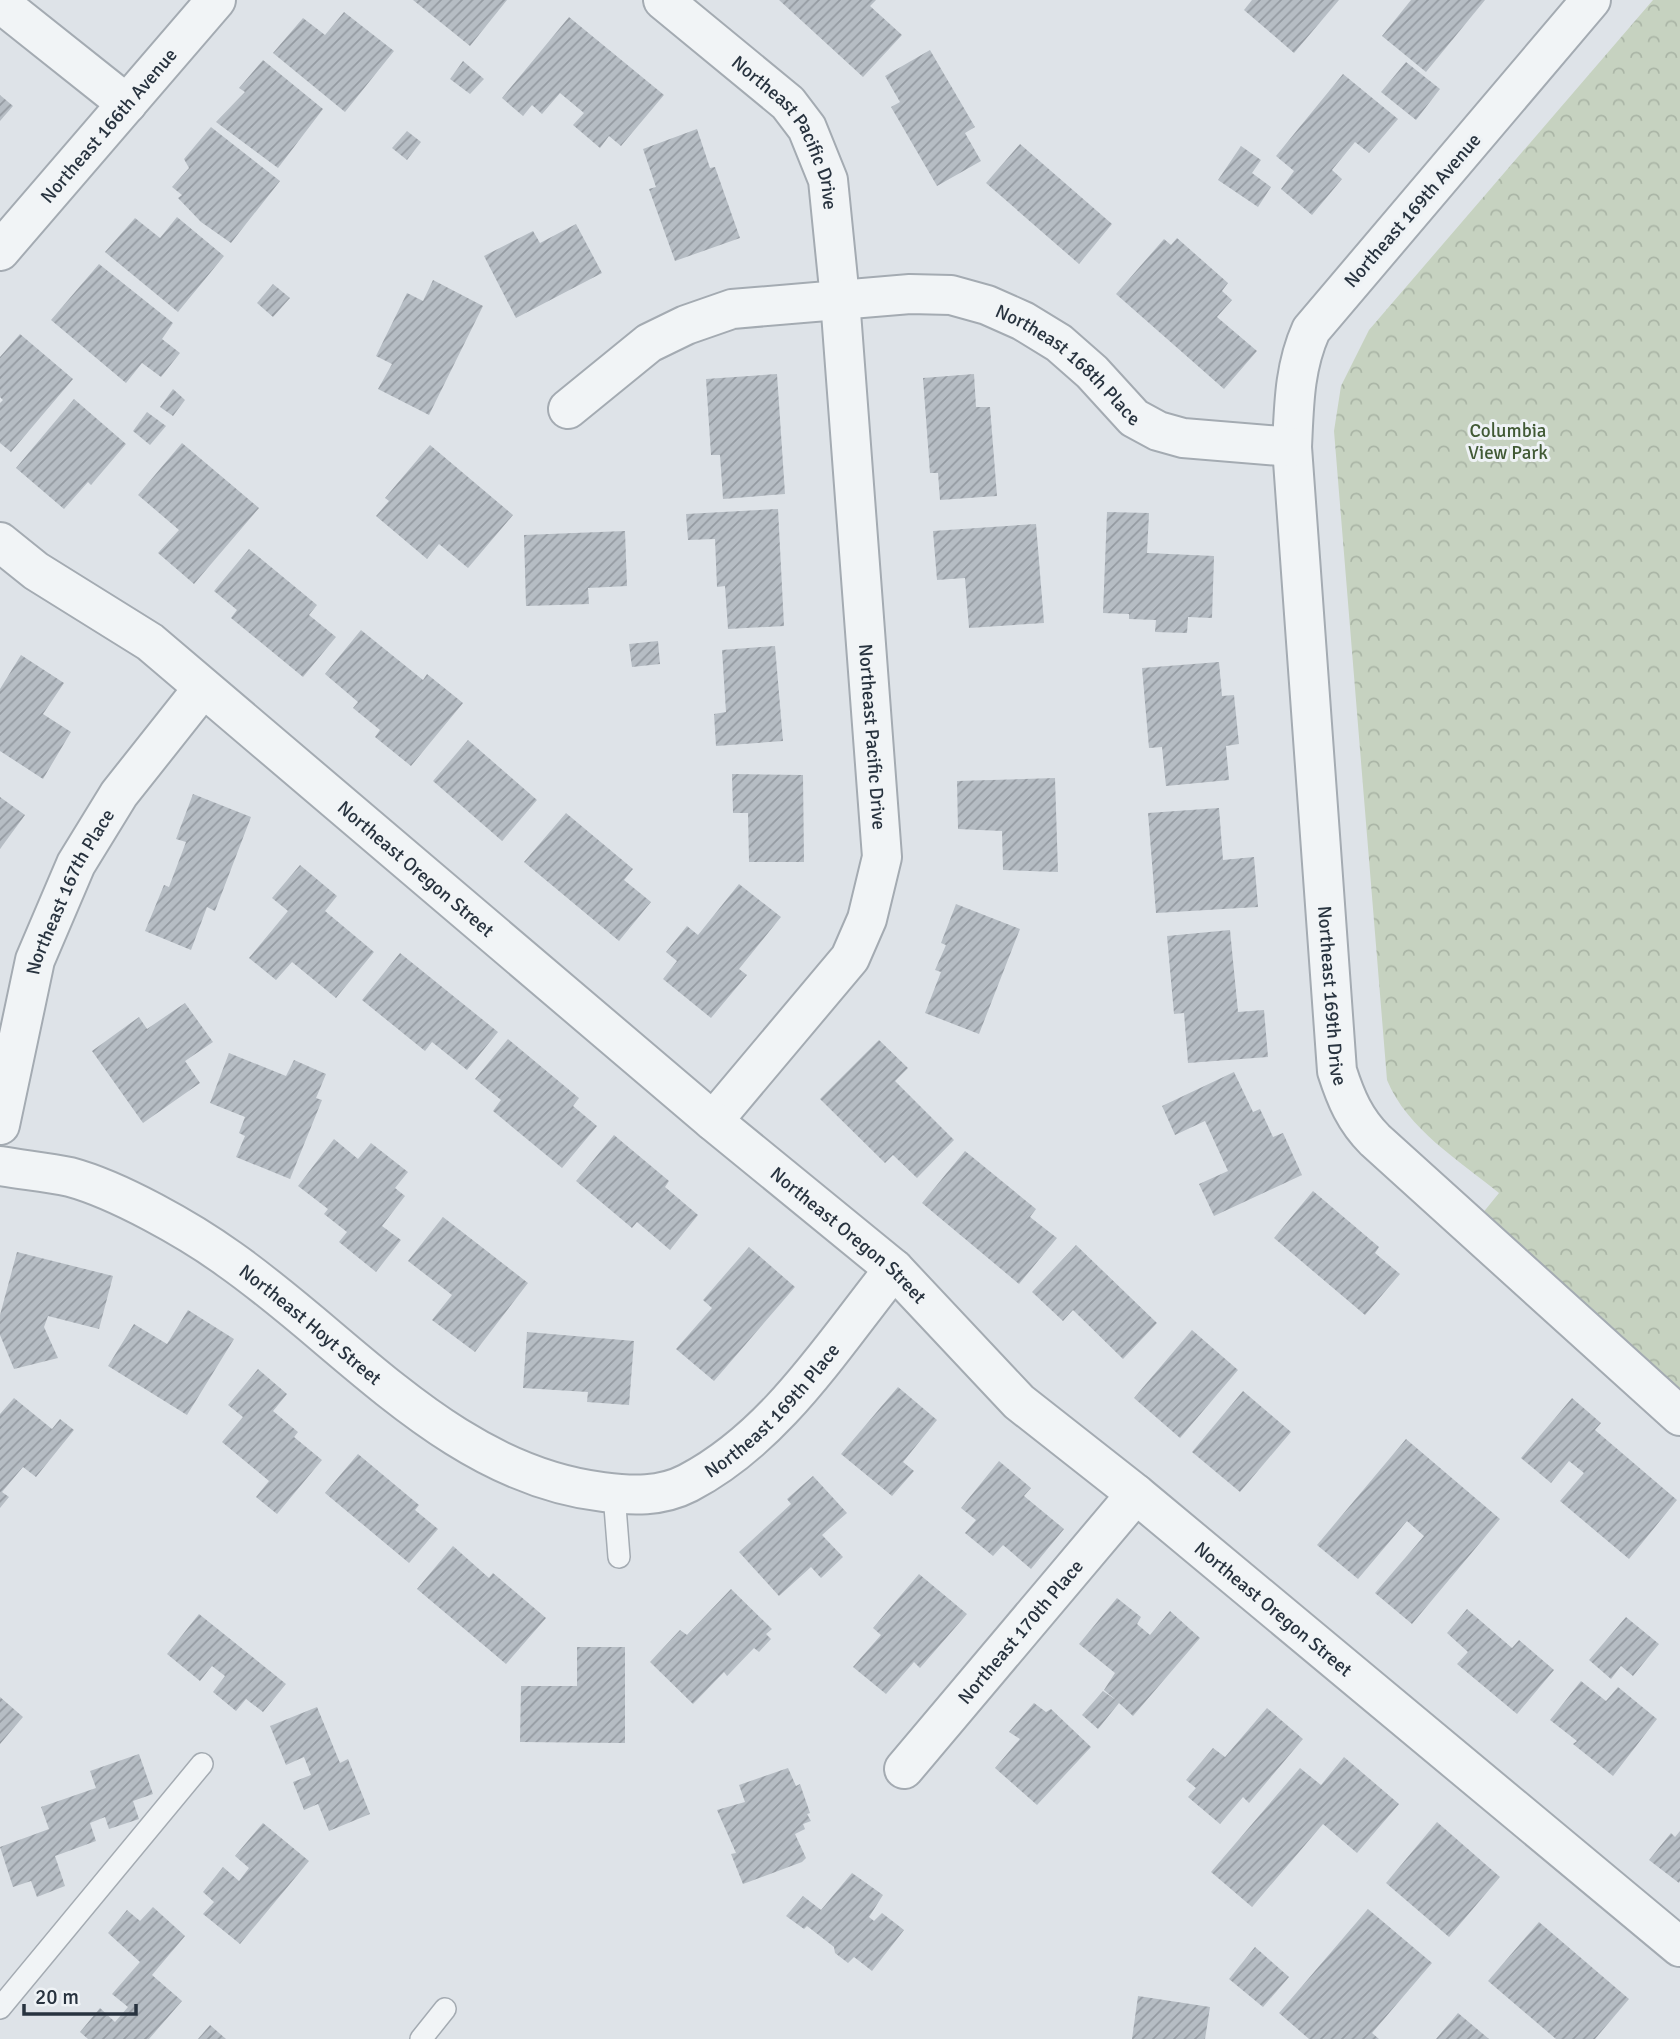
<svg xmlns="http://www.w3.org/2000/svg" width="1680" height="2039" viewBox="0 0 1680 2039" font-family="Signika,sans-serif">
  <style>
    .park { fill: url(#park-crowns) }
    .building { fill: url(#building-hatch) }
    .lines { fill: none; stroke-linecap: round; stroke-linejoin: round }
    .lane-casing { stroke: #a4abb2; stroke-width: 24 }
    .street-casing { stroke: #a4abb2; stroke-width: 42 }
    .lane { stroke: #f1f4f6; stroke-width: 21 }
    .street { stroke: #f1f4f6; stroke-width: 38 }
    .labels { text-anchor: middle; stroke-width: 6; stroke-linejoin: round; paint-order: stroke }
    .street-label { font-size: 19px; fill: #28333f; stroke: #eef2f5 }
    .park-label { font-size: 19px; fill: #415a35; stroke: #eef2f5 }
  </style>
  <defs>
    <pattern id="park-crowns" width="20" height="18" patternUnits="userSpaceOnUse" patternTransform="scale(1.75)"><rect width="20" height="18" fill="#c6d2c0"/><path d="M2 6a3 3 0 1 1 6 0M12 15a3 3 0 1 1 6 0" fill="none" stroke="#aab5a6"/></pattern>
    <pattern id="building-hatch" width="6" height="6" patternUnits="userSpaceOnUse" patternTransform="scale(1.75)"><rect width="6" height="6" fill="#b6bdc4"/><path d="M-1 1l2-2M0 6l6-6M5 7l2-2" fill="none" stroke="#949aa1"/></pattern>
  </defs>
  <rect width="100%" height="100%" fill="#dee3e8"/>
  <path class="park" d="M1653,0H1680V1407L1469,1230L1499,1193C1460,1161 1407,1129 1387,1080L1334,431L1341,386L1369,330Z"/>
  <g class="building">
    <path d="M413,0H507L470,46Z"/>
    <path d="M779,0H876L870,6L902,35L863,77Z"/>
    <path d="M1252,0H1339L1294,53L1244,10Z"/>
    <path d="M1411,0H1485L1426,72L1382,36Z"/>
    <path d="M344,12L394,51L345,112L273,53L303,18L325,35Z"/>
    <path d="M569,17L664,95L621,146L609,136L600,148L573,125L584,113L560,93L542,114L532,105L523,116L502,98Z"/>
    <path d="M930,50L975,127L965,133L981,161L937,186L891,107L900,102L885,76Z"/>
    <path d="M263,60L323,109L278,168L216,122L245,92L239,88Z"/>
    <path d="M463,61L484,79L470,94L450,79Z"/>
    <path d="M1406,62L1440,89L1416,120L1381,92Z"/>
    <path d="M1343,74L1398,119L1369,153L1355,142L1332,170L1342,179L1312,215L1281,189L1294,171L1276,156Z"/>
    <path d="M0,95L13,106L0,121Z"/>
    <path d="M211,127L280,181L231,243L201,222L178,198L182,195L172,187L189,168L184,159Z"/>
    <path d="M697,129L710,168L715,167L740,238L675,261L649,189L656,187L643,149Z"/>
    <path d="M407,131L421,142L407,160L392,148Z"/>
    <path d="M1020,144L1112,224L1079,264L986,183Z"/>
    <path d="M1241,146L1261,160L1252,173L1271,187L1258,207L1218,180Z"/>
    <path d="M177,217L224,256L178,312L105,252L135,218L160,238Z"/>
    <path d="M576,224L602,273L516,318L484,256L533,231L540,243Z"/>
    <path d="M1177,238L1228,283L1222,291L1232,300L1217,317L1257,351L1224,389L1116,294L1164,239L1171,245Z"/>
    <path d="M99,264L173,323L162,339L180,353L161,377L142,363L126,383L51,320Z"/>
    <path d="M433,280L483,306L429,415L378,389L392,364L376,356L407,293L423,301Z"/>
    <path d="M273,284L290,298L273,317L257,303Z"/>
    <path d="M20,334L73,379L11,452L0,443V403L3,400L0,397V357Z"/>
    <path d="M777,374L785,494L723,499L720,455H711L706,379Z"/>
    <path d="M974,374L976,407H990L997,496L940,500L938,473H930L923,378Z"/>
    <path d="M173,389L185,400L173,416L160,407Z"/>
    <path d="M74,399L126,444L91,485L88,482L64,509L16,468Z"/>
    <path d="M147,412L166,426L150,445L133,431Z"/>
    <path d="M182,443L259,508L194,584L158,553L179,530L138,495Z"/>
    <path d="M430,445L513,515L468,568L439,544L427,559L376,516L389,501L385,498Z"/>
    <path d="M778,509L784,626L728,629L725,586L717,587L715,539L688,540L686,514Z"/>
    <path d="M1107,512L1149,513L1147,553L1214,556L1212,618L1188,617L1187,633L1155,632L1156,620L1129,619V614L1103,613Z"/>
    <path d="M1036,524L1044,623L969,628L965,578L937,580L933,531Z"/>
    <path d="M625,531L627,586L588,588L589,604L526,606L524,535Z"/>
    <path d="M249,549L317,605L309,615L336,637L303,677L231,618L237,610L214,591Z"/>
    <path d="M361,630L423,680L427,674L463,703L411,766L375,737L380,730L353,708L358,702L325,674Z"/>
    <path d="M658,641L660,664L632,667L629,644Z"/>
    <path d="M775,646L783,741L716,746L714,714L726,712L722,650Z"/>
    <path d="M21,655L64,683L43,714L71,732L43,779L0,751V689Z"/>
    <path d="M1219,662L1222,696L1234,695L1239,744L1226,746L1229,780L1166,786L1162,747L1149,748L1142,668Z"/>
    <path d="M468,740L537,800L502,841L433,781Z"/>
    <path d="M732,774L803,775L804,862H749L748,813H733Z"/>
    <path d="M1055,778L1058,872L1003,870L1002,831L958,829L957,781Z"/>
    <path d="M193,794L251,817L215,911L207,907L191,950L145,931L164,885L169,887L186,842L176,839Z"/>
    <path d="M0,797L25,815L0,849Z"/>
    <path d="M1219,808L1223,860L1254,857L1258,907L1156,913L1148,813Z"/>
    <path d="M566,813L633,869L624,880L651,902L619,941L524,862Z"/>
    <path d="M300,865L337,896L325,911L374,952L336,998L292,962L276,980L249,958L288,911L272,898Z"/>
    <path d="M739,884L781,917L739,969L747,975L711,1018L663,979L677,961L666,952L687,926L698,935Z"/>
    <path d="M956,904L1020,929L979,1034L925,1013L941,972L935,970L946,945L941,943Z"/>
    <path d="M1230,930L1238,1012L1264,1010L1268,1057L1188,1063L1184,1013L1174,1014L1167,936Z"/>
    <path d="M400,953L498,1032L467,1070L432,1042L425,1051L362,1000Z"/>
    <path d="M185,1003L213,1042L185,1061L200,1083L143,1123L92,1051L139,1017L147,1029Z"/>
    <path d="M508,1039L579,1098L573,1106L597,1126L562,1168L493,1111L501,1100L475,1079Z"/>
    <path d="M879,1040L908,1068L895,1081L954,1140L917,1178L893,1155L885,1163L820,1099Z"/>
    <path d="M229,1053L286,1076L294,1060L326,1074L316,1098L322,1100L290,1179L236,1157L245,1136L239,1133L245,1117L210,1103Z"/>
    <path d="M1234,1072L1253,1112L1260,1109L1273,1137L1283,1133L1302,1175L1214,1216L1199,1184L1228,1171L1205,1121L1175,1135L1162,1106Z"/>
    <path d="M614,1135L669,1181L665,1187L698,1215L670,1250L637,1222L632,1228L576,1181Z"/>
    <path d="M334,1139L358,1159L371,1143L408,1172L395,1188L405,1196L382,1226L401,1240L376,1272L339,1242L347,1232L324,1214L328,1209L298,1186Z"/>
    <path d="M965,1151L1036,1209L1030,1217L1057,1238L1019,1284L922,1203Z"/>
    <path d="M1313,1191L1379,1247L1375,1253L1400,1274L1365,1315L1274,1238Z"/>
    <path d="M443,1217L528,1283L475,1352L432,1320L452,1295L408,1261Z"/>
    <path d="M1076,1245L1157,1323L1123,1359L1073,1310L1063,1321L1032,1292Z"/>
    <path d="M749,1247L795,1287L714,1381L676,1349L712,1308L703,1300Z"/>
    <path d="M17,1252L113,1276L99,1329L48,1316L44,1327L58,1358L14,1369L0,1335V1315Z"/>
    <path d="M188,1310L234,1339L187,1415L108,1366L134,1324L167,1344Z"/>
    <path d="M1192,1330L1238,1370L1180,1438L1134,1398Z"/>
    <path d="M527,1332L634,1341L629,1405L587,1402L588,1392L523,1388Z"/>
    <path d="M258,1369L287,1394L273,1411L298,1432L294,1437L322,1460L277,1514L256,1497L269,1481L222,1442L243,1417L228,1405Z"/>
    <path d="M898,1387L937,1420L903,1462L914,1471L892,1496L841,1454Z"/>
    <path d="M1243,1391L1291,1432L1240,1492L1192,1452Z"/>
    <path d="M14,1398L52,1429L60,1419L74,1430L36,1477L23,1467L2,1492L9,1497L0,1508V1414Z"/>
    <path d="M1572,1398L1601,1423L1595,1430L1677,1500L1629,1559L1560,1501L1584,1473L1569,1461L1551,1483L1521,1458Z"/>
    <path d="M1406,1439L1500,1519L1412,1624L1375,1593L1424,1536L1407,1521L1358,1579L1317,1545Z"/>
    <path d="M358,1454L419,1505L415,1510L438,1529L409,1563L325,1493Z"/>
    <path d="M999,1461L1031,1488L1024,1496L1064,1529L1031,1569L1003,1545L993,1556L965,1533L976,1520L961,1508Z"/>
    <path d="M813,1476L847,1513L822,1535L843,1557L821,1578L811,1567L779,1596L739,1552L791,1504L787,1499Z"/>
    <path d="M453,1546L489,1578L493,1573L546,1618L506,1664L417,1589Z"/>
    <path d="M919,1574L967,1614L920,1668L914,1662L886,1694L853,1667L881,1635L873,1628Z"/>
    <path d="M731,1589L772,1629L766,1634L771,1639L759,1652L754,1648L727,1676L724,1672L693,1704L650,1662L680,1630L687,1635Z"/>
    <path d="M1117,1598L1141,1617L1137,1624L1150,1635L1170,1611L1200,1638L1133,1716L1119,1703L1098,1729L1082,1715L1103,1691L1116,1700L1104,1690L1115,1673L1079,1644Z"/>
    <path d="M1467,1609L1512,1648L1519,1640L1554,1670L1517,1714L1457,1664L1468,1652L1447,1633Z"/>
    <path d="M199,1614L286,1684L263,1712L246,1699L236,1711L213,1692L225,1676L212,1666L200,1681L167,1654Z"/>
    <path d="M1626,1617L1659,1644L1633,1676L1621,1666L1611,1679L1589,1660Z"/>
    <path d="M577,1647H625V1743L520,1742L521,1686H577Z"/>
    <path d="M1581,1681L1606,1701L1618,1687L1657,1719L1613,1776L1573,1744L1577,1741L1550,1720Z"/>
    <path d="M0,1697L23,1717L0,1744Z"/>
    <path d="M1034,1703L1046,1712L1051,1709L1091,1747L1037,1805L995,1768L1020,1739L1009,1732Z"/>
    <path d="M317,1707L340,1763L348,1759L370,1814L329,1831L318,1804L304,1810L293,1782L311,1775L304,1757L286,1765L270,1726Z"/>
    <path d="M1267,1708L1303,1739L1249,1803L1243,1797L1220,1824L1188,1797L1196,1788L1186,1780L1213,1748L1225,1757Z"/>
    <path d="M139,1754L153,1794L133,1801L139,1819L109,1829L105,1817L90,1823L96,1841L55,1856L65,1886L37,1897L31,1881L13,1887L0,1847L49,1829L41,1807L96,1788L90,1771Z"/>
    <path d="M1344,1757L1399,1804L1357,1853L1323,1824L1252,1907L1211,1872L1300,1768L1321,1785Z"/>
    <path d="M788,1768L796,1786L800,1784L810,1813L807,1814L811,1821L803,1824L805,1829L795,1834L806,1858L802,1862L743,1884L731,1854L736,1853L717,1810L745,1802L739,1785Z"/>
    <path d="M1437,1822L1500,1877L1449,1937L1386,1883Z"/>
    <path d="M263,1823L309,1861L240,1944L203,1914L214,1902L203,1892L223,1867L239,1881L249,1868L235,1856Z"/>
    <path d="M1680,1831V1881L1679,1883L1649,1860L1671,1833L1675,1837Z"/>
    <path d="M852,1873L883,1895L869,1917L874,1921L882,1913L904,1930L872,1971L854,1957L848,1963L835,1953L834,1947L807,1926L804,1929L786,1916L803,1896L821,1910Z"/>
    <path d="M153,1907L185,1936L152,1975L182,2001L149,2039H88L80,2032L100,2008L115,2022L128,2007L112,1994L140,1962L108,1933L127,1910L140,1921Z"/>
    <path d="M1368,1909L1432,1963L1372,2033L1379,2039H1309L1279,2013Z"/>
    <path d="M1539,1922L1629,1999L1595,2039H1556L1488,1981Z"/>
    <path d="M1255,1947L1289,1977L1263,2007L1229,1979Z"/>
    <path d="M1138,1996L1210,2007L1205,2039H1132Z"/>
    <path d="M1458,2013L1489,2039H1436Z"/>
    <path d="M210,2025L226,2039H198Z"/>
  </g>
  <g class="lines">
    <defs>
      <g id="lane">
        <path d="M614,1494L619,1557"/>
        <path d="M0,2008L202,1764"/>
        <path d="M421,2039L445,2009"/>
      </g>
      <g id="street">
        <path id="s1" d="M663,0L788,103L807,128L828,180L840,299L882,857L867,919L850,958L713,1121"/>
        <path id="s2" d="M1591,0L1311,330C1294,368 1294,406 1292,447L1337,1071C1346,1099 1355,1120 1375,1140L1680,1416"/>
        <path d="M0,3L127,104"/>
        <path id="s3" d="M0,251L216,0"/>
        <path id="s4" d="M568,409L649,343L686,325L732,309L910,294L951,295L987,305L1023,321L1059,343L1092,372L1134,418L1158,431L1183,438L1292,447"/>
        <path id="s5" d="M0,542L36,571L150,642L713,1121L894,1269L1019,1402L1136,1494L1680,1947"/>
        <path id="s6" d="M0,1125L35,960L76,864L119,794L203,688"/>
        <path id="s7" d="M0,1166C23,1170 47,1172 70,1177C118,1190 189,1230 229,1259C348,1342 451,1474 603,1492C632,1496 661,1497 688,1483C776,1437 833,1345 894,1269"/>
        <path id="s8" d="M904,1769L1136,1494"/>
      </g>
    </defs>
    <use href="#lane" class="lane-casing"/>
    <use href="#street" class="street-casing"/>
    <use href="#lane" class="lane"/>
    <use href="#street" class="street"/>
  </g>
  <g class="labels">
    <g class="street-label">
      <text dy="7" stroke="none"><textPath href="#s3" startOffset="166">Northeast 166th Avenue</textPath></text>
      <text dy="7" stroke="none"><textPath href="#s1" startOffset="186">Northeast Pacific Drive</textPath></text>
      <text transform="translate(1412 210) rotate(-49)" y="7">Northeast 169th Avenue</text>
      <text dy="7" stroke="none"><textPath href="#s4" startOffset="553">Northeast 168th Place</textPath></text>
      <text dy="7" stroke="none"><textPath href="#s1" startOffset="808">Northeast Pacific Drive</textPath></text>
      <text dy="7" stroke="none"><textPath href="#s5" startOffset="530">Northeast Oregon Street</textPath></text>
      <text dy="7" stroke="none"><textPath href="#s6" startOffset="245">Northeast 167th Place</textPath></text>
      <text dy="7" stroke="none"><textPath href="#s2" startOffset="1102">Northeast 169th Drive</textPath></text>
      <text dy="7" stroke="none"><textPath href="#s5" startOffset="1097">Northeast Oregon Street</textPath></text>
      <text dy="7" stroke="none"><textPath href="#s7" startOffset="355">Northeast Hoyt Street</textPath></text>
      <text dy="7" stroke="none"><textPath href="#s7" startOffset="896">Northeast 169th Place</textPath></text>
      <text dy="7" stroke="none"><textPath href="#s5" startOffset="1664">Northeast Oregon Street</textPath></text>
      <text dy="7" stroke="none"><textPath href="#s8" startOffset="180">Northeast 170th Place</textPath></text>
    </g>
    <g class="park-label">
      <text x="1508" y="437">Columbia<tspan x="1508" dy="22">View Park</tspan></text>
    </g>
  </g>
  <path d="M24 2004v10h112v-10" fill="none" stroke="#28333f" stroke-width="3.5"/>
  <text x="35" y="2004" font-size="21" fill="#28333f" stroke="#eef2f5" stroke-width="5" paint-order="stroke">20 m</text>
</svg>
